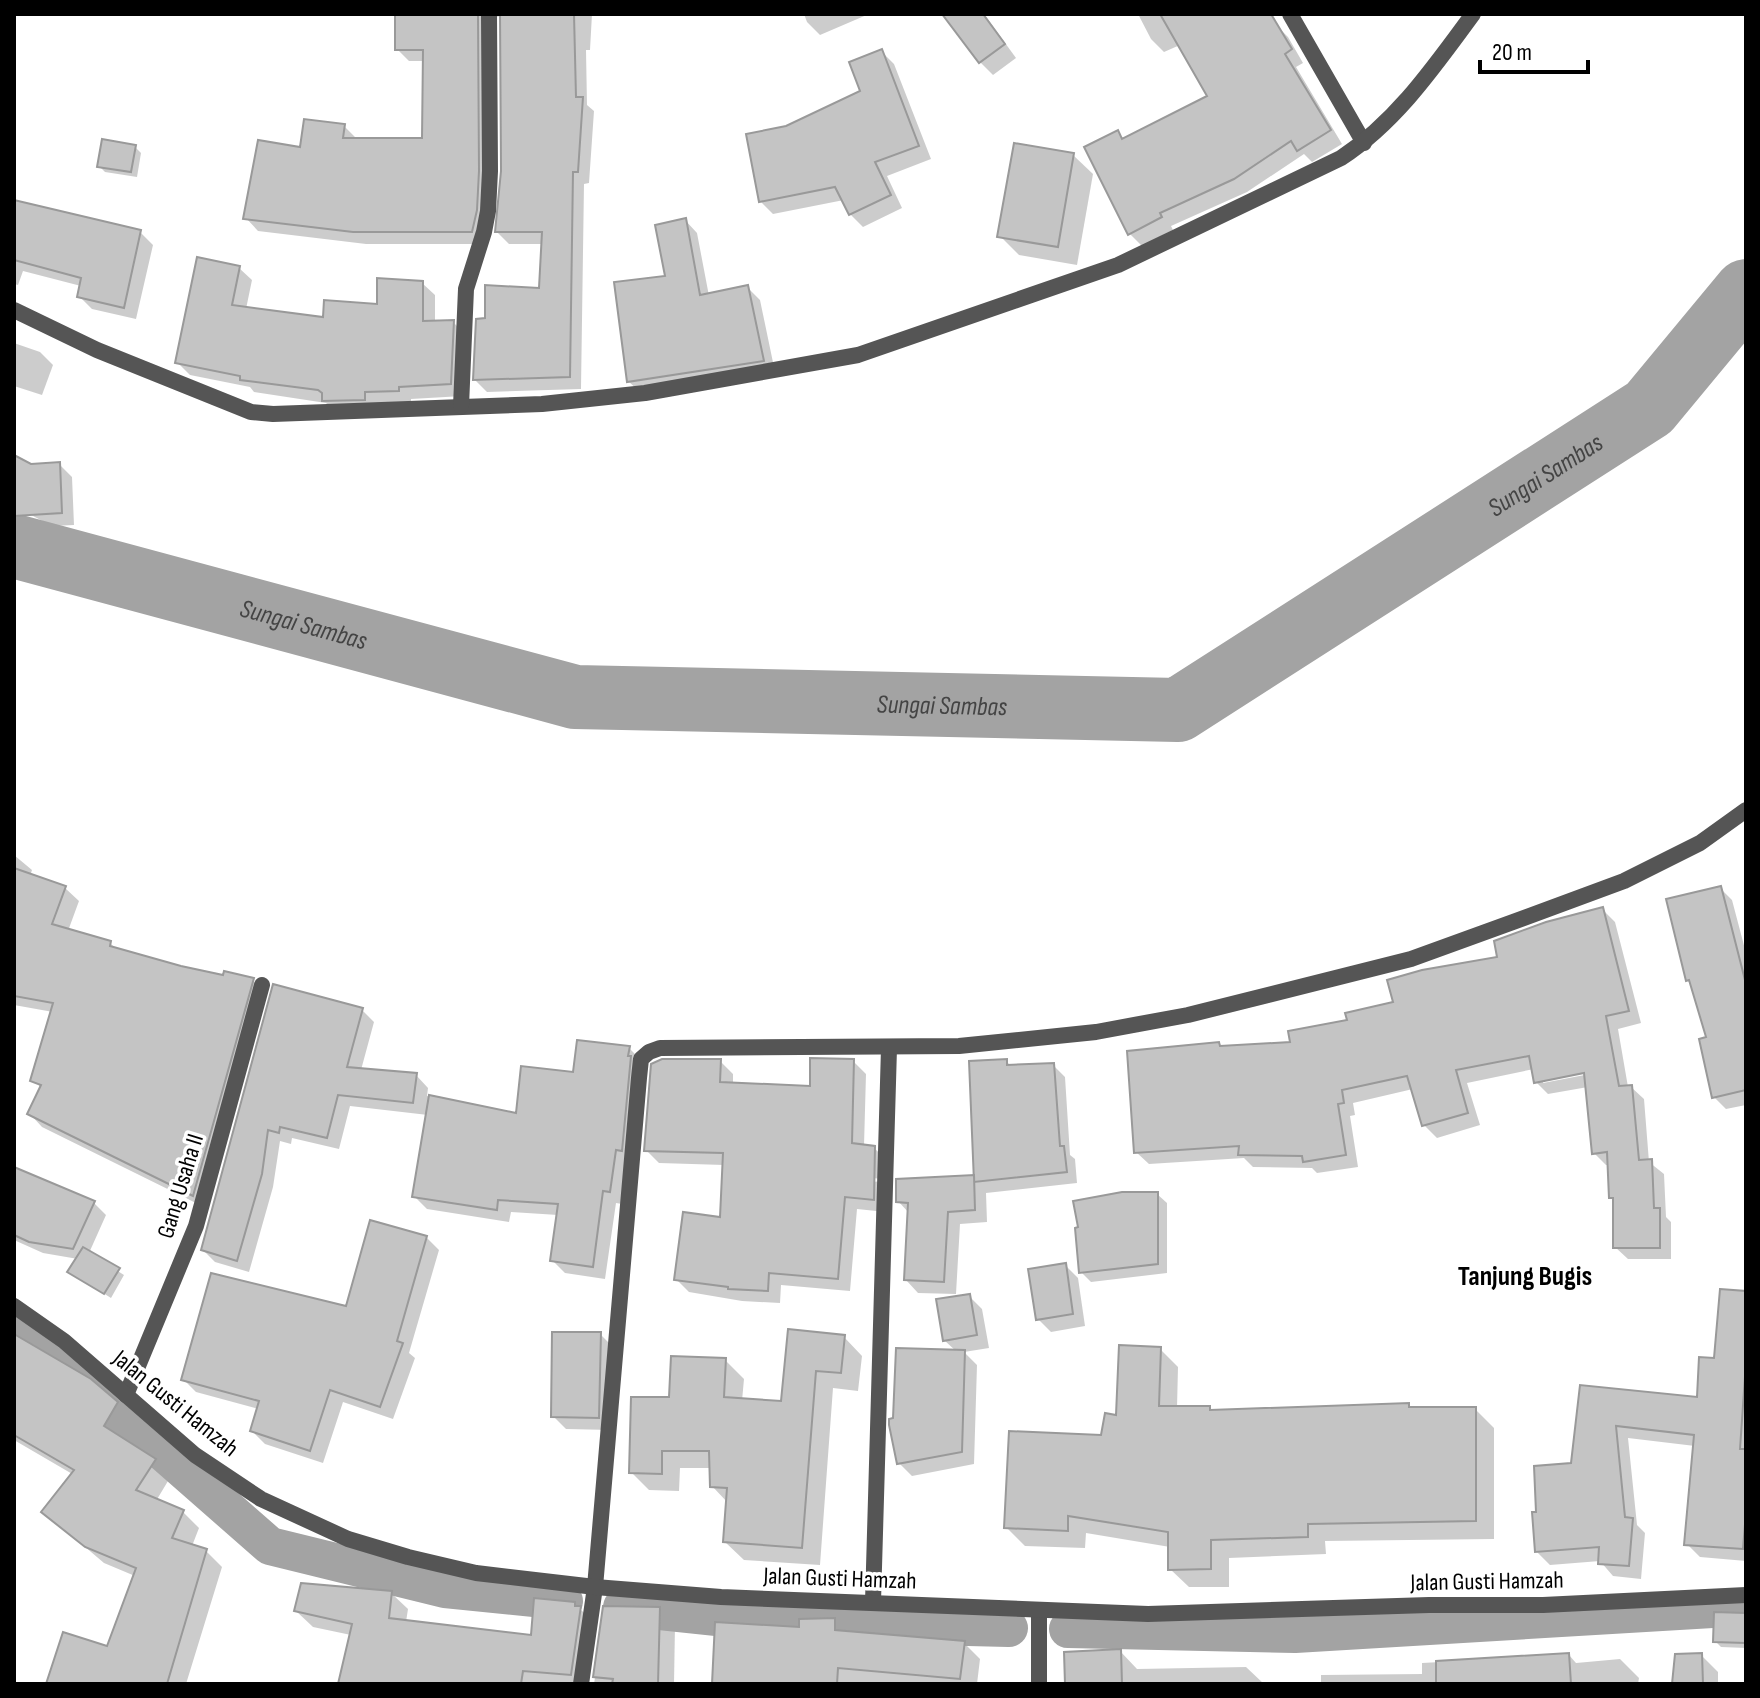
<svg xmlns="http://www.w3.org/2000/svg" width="1760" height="1698" viewBox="0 0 1760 1698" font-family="'Sofia Sans Condensed',sans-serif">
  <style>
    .shadow { fill: #0003; fill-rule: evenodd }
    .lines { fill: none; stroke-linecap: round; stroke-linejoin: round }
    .canal { stroke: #a3a3a3; stroke-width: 38 }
    .river { stroke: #a3a3a3; stroke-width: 64 }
    .building { fill: #c4c4c4; stroke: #999; stroke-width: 2 }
    .minor { stroke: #555; stroke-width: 16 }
    .tertiary { stroke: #555; stroke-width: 16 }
    .labels { text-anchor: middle; stroke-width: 7; stroke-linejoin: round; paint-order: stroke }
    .street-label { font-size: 24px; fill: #000; stroke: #fff }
    .water-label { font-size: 26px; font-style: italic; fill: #444; stroke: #fff }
    .quarter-label { font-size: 28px; font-weight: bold; fill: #000; stroke: #fff }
  </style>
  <rect width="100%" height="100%" fill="#fff"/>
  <g class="shadow">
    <path d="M397,14H592L590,50H586L587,105L594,111L589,183L584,184L581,389L487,392L475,380L487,320L541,290L544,244H509L497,232L503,171L502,16L495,17L484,244H366L258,231L246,218L302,149L344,126L356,138L424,140L425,61H409L397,49Z"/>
    <path d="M804,14H869L820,35L807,22Z"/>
    <path d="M984,14L1016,58L993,75L980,62L945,15Z"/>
    <path d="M1138,14H1250L1275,24L1288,37L1303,63L1296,67L1342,144L1312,162L1304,154L1247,192L1171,226L1173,230L1142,246L1129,233L1118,133L1125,140L1210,97L1180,45L1164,52L1151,39Z"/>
    <path d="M881,51L894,64L931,159L887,176L902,208L863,227L850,214L844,200L773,214L760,201L787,128L863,92Z"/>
    <path d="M135,147L141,153L137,177L105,172L99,166Z"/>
    <path d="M1073,155L1093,174L1077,265L1019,255L1000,236Z"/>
    <path d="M14,202L140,232L153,245L136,319L92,309L79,296L81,286L23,271L18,285L14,284Z"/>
    <path d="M685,220L697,233L709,296L748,288L760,300L775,372L641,393L628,381L668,278Z"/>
    <path d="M239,268L252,280L246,309L325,319L379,306L422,283L435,295V323L453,322L465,334L463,396L411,399V403L336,413L326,403L254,392L250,387L190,375L177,362Z"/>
    <path d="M14,343L40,352L53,365L42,395L14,386Z"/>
    <path d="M14,457L30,466L59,464L72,477L74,525L52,526L14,506Z"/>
    <path d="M14,855L32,870L30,876L65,888L79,901L68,931L110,943L117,950L225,977L252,980L266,993L206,1208L42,1127L29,1113L42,1088L35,1082L53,1012L14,1005Z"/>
    <path d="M1720,888L1732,900L1746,953V1105L1726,1109L1714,1097L1708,1039L1692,984L1688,980Z"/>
    <path d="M1602,909L1615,922L1641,1023L1618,1029L1628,1087H1631L1644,1099L1649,1162L1664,1174L1666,1217L1671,1222V1259H1628L1615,1247V1201L1611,1197L1610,1165H1606L1594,1153L1588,1087L1548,1094L1536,1082L1534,1069L1467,1083L1480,1125L1437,1138L1424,1125L1413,1089L1353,1103L1355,1115L1350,1116L1358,1167L1317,1173L1312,1168L1253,1167L1244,1158L1149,1164L1136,1152L1219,1044L1223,1048L1292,1043L1395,1004L1500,959ZM1594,1069L1595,1073L1543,1083V1079Z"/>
    <path d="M274,986L362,1010L374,1022L361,1070L416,1075L428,1088L427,1096L517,1115L575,1074L629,1048L642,1061L622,1204L616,1203L605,1279L565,1273L552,1260L558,1215L511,1212L509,1222L427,1209L414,1196L428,1115L350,1106L339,1149L292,1138L291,1144L280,1141L273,1187L249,1272L215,1262L203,1250Z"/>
    <path d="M720,1061L733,1074V1085L812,1088L853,1061L866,1074L864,1146L874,1148L887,1160L886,1212L857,1209L850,1291L781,1285L780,1303L742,1301L689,1292L676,1279L722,1219L724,1165L659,1163L646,1150ZM859,1177L884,1179V1181L859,1183Z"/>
    <path d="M1006,1061L1012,1067L1053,1065L1065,1077L1070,1155L1075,1159L1077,1183L986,1193L987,1222L960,1224L956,1294L918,1293L906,1280L909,1213L898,1201L976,1180Z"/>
    <path d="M14,1169L94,1203L106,1215L89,1253L124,1275L111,1298L70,1272L78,1259L43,1253L14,1240Z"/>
    <path d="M1157,1194L1167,1203V1273L1091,1282L1081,1272Z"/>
    <path d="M426,1237L439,1250L409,1353L415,1358L393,1419L343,1402L323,1463L265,1444L252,1431L259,1409L196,1392L183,1379L347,1308Z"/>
    <path d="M1065,1265L1078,1278L1085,1326L1051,1332L1038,1319Z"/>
    <path d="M1746,1293V1561L1700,1557L1687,1544L1695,1446L1628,1438L1637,1525L1645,1533L1641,1579L1613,1576L1600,1561L1550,1565L1537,1552L1538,1513L1572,1465L1582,1387L1699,1400Z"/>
    <path d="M969,1296L982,1309L989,1348L964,1352L977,1365L974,1464L912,1476L899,1463L957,1352L944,1340Z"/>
    <path d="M600,1334L613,1347L611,1430L566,1429L553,1416Z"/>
    <path d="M14,1336L117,1404L133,1420L122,1439L155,1460L171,1476L156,1501L183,1512L199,1528L192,1546L205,1550L222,1567L186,1684H48L108,1649L135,1576L104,1563L44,1512L74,1475L14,1440Z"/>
    <path d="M844,1337L862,1356L858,1391L833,1388L820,1565L744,1560L725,1542L728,1503L712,1486L711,1468H680L679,1491L649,1490L631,1472L671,1399L725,1360L744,1379L742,1401L782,1403Z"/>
    <path d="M1160,1349L1178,1367L1177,1408H1209L1213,1412L1409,1405L1413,1409H1475L1494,1428V1539L1325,1541L1326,1554L1229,1558V1587H1189L1170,1569V1547L1086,1533L1085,1548L1025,1546L1006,1527L1103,1437Z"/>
    <path d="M391,1593L408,1609L406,1622L532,1638L574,1604L597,1624L588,1684H340L351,1635L313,1627L296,1611Z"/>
    <path d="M605,1608L659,1609L675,1625L674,1684H594Z"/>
    <path d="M1746,1615V1648L1721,1647L1715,1641Z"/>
    <path d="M834,1620L847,1633L964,1643L980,1659L977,1684H717L801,1629Z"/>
    <path d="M1120,1651L1137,1669L1246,1667L1264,1684H1067Z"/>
    <path d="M1569,1655L1576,1663L1620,1659L1639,1678L1638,1684H1321V1675L1422,1674V1663Z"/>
    <path d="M1701,1655L1718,1672V1684H1674Z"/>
  </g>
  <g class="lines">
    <g class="canal">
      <path d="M14,1329L132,1425L270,1546L445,1589L564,1601"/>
      <path d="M622,1607L764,1622L1009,1628"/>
      <path d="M1068,1629L1295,1634L1746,1607"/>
    </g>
    <path class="river" id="s1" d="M14,546L575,697L1178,710L1649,408L1746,291"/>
  </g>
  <g class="building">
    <path d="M395,14H478L479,171L477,210L472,232H353L243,219L258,140L300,147L304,119L345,124L343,138H422L423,50H395Z"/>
    <path d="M500,14H574L576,97H583L578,172H573L570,377L473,380L476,319L485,318V285L539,288L542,232H495L501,171Z"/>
    <path d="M942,14H983L1005,44L979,63Z"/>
    <path d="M1160,14H1271L1292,49L1285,54L1331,130L1297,151L1291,141L1234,179L1160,213L1162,217L1128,235L1084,147L1118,130L1122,139L1207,96Z"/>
    <path d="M882,49L919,146L875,162L891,195L849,215L835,187L759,202L746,134L786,126L860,91L849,62Z"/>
    <path d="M102,139L136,145L131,172L97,167Z"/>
    <path d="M1014,143L1074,153L1058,247L997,237Z"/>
    <path d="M14,200L141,230L124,308L77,297L81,278L14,260Z"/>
    <path d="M686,218L700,295L748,285L764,361L627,382L614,282L665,276L655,225Z"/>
    <path d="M197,257L240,266L232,305L323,317L324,300L377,304V278L423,281V321L454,320L451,384L399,387V391L365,392V400L322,401V393L318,390L240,380V376L175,363Z"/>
    <path d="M14,455L31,464L60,462L62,513L14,516Z"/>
    <path d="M14,868L66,886L52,924L111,941L110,946L181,966L223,975L224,971L254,978L193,1196L27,1114L41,1085L30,1081L53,1003L14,996Z"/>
    <path d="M1721,886L1746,984V1090L1712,1098L1699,1039L1706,1037L1689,980L1686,981L1666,899Z"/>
    <path d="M1603,907L1629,1011L1606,1016L1619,1086L1632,1085L1639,1160L1652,1159L1654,1208H1660V1248H1613V1198H1609L1607,1152L1592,1154L1584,1073L1534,1083L1529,1056L1456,1070L1468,1113L1422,1126L1407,1076L1342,1090L1344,1103L1338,1104L1346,1155L1303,1162L1302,1156L1238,1155L1239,1146L1134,1153L1127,1051L1219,1042L1220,1046L1290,1042L1288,1031L1347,1020L1345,1013L1393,1002L1387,980L1422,970L1497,957L1494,941L1546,922Z"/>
    <path d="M273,984L363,1008L347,1067L417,1073L413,1103L338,1095L327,1138L280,1127L279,1133L268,1130L262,1174L237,1261L201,1250Z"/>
    <path d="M577,1040L630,1046L628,1056H631L622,1151L616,1150L610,1192L603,1191L593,1267L550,1261L558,1204L498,1200L497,1210L412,1197L429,1095L516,1113L521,1066L573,1072Z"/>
    <path d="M810,1058L854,1059L852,1143L875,1146L874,1200L845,1197L838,1279L769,1273L768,1291L728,1289V1287L674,1280L683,1212L720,1217L723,1153L644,1151L651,1064L662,1059H721L720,1082L810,1086Z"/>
    <path d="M1007,1059V1065L1054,1063L1060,1146H1064L1067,1172L974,1182L969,1061Z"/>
    <path d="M14,1167L95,1201L73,1249L29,1242L14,1235Z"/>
    <path d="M974,1175L975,1210L948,1212L944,1282L904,1280L908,1203L896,1202V1179Z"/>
    <path d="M1122,1192H1158V1264L1079,1273L1075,1228L1078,1227L1073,1201Z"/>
    <path d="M370,1220L427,1236L397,1341L403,1343L380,1407L330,1390L310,1451L250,1431L259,1401L181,1380L211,1273L346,1306Z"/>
    <path d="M83,1247L120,1268L104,1294L67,1272Z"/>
    <path d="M1066,1263L1073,1314L1036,1320L1028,1269Z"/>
    <path d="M1720,1289L1746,1291V1362L1740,1449H1746V1512L1743,1549L1684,1545L1694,1435L1616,1426L1625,1517L1633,1518L1629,1566L1598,1564L1599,1547L1535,1552L1532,1512H1536L1534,1466L1571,1463L1580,1385L1697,1397L1699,1357L1714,1358Z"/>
    <path d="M970,1294L977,1335L943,1341L936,1299Z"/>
    <path d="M788,1329L845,1335L841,1373L816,1371L802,1548L723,1542L727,1488L710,1487L709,1451H662V1474L629,1473L631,1397H669L671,1356L726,1358L724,1397L781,1401Z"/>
    <path d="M552,1332H601L599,1418L551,1417Z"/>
    <path d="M14,1334L91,1379L118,1402L104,1426L156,1459L136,1490L184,1510L172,1538L207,1549L167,1684H46L63,1632L107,1646L136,1568L85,1547L41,1512L74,1470L14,1435Z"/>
    <path d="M1119,1345L1161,1347L1159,1406H1210V1410L1409,1403V1407H1476V1521L1308,1524V1537L1211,1540V1569L1168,1570V1532L1068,1516V1531L1004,1528L1009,1431L1101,1435L1105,1413L1116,1415Z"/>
    <path d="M896,1348L965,1350L962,1452L897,1464L889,1425V1419L893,1418Z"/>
    <path d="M301,1583L392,1591L389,1618L531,1635L534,1598L575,1602V1606H581L571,1675L523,1671L521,1684H338L352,1624L294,1611Z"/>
    <path d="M603,1606L660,1607L658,1684H612L613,1679L593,1677Z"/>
    <path d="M1714,1612L1746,1613V1643L1713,1642Z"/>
    <path d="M835,1618V1630L965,1641L960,1679L838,1668L837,1684H712L715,1622L799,1627V1619Z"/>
    <path d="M1121,1649L1122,1684H1065L1064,1652Z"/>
    <path d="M1569,1653L1571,1684H1436V1661Z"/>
    <path d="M1702,1653L1703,1684H1672L1675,1654Z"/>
  </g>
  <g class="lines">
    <g class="minor">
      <path d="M1290,14L1364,143"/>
      <path d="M14,310L97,350L251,412L273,414L542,404L645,393L858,355L1118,265L1341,158C1396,122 1434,67 1473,14"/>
      <path d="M461,406L466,289L484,232L488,211L490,171L489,14"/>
      <path d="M126,1395L196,1226L262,985"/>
      <path d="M873,1602L889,1048"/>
      <path d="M1039,1611V1684"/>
      <path d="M581,1684L595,1587L639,1078L641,1059L649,1052L660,1048L959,1046L1096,1032L1188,1015L1411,959L1513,922L1624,881L1700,843L1746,810"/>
    </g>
    <path class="tertiary" d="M14,1306L64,1341L195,1455L261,1499L348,1539L408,1557L476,1573L595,1587L721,1597L1148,1614L1429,1605H1543L1746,1595"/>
  </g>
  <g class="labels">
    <g class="street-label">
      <text transform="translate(180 1186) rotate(-73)" y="8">Gang Usaha II</text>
      <text transform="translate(176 1403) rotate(39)" y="8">Jalan Gusti Hamzah</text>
      <text transform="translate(840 1578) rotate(2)" y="8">Jalan Gusti Hamzah</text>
      <text transform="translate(1487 1581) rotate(-1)" y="8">Jalan Gusti Hamzah</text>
    </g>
    <g class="water-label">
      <text dy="9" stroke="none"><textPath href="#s1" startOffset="1620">Sungai Sambas</textPath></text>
      <text dy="9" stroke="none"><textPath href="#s1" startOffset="300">Sungai Sambas</textPath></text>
      <text dy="9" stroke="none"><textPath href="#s1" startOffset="948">Sungai Sambas</textPath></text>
    </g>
    <g class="quarter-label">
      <text x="1525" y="1285">Tanjung Bugis</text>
    </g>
  </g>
  <rect width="1760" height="1698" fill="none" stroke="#000000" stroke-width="32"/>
  <path d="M1480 60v12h108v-12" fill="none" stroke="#000000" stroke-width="4"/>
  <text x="1492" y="60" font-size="24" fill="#000000" stroke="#ffffff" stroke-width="6" paint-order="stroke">20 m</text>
</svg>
